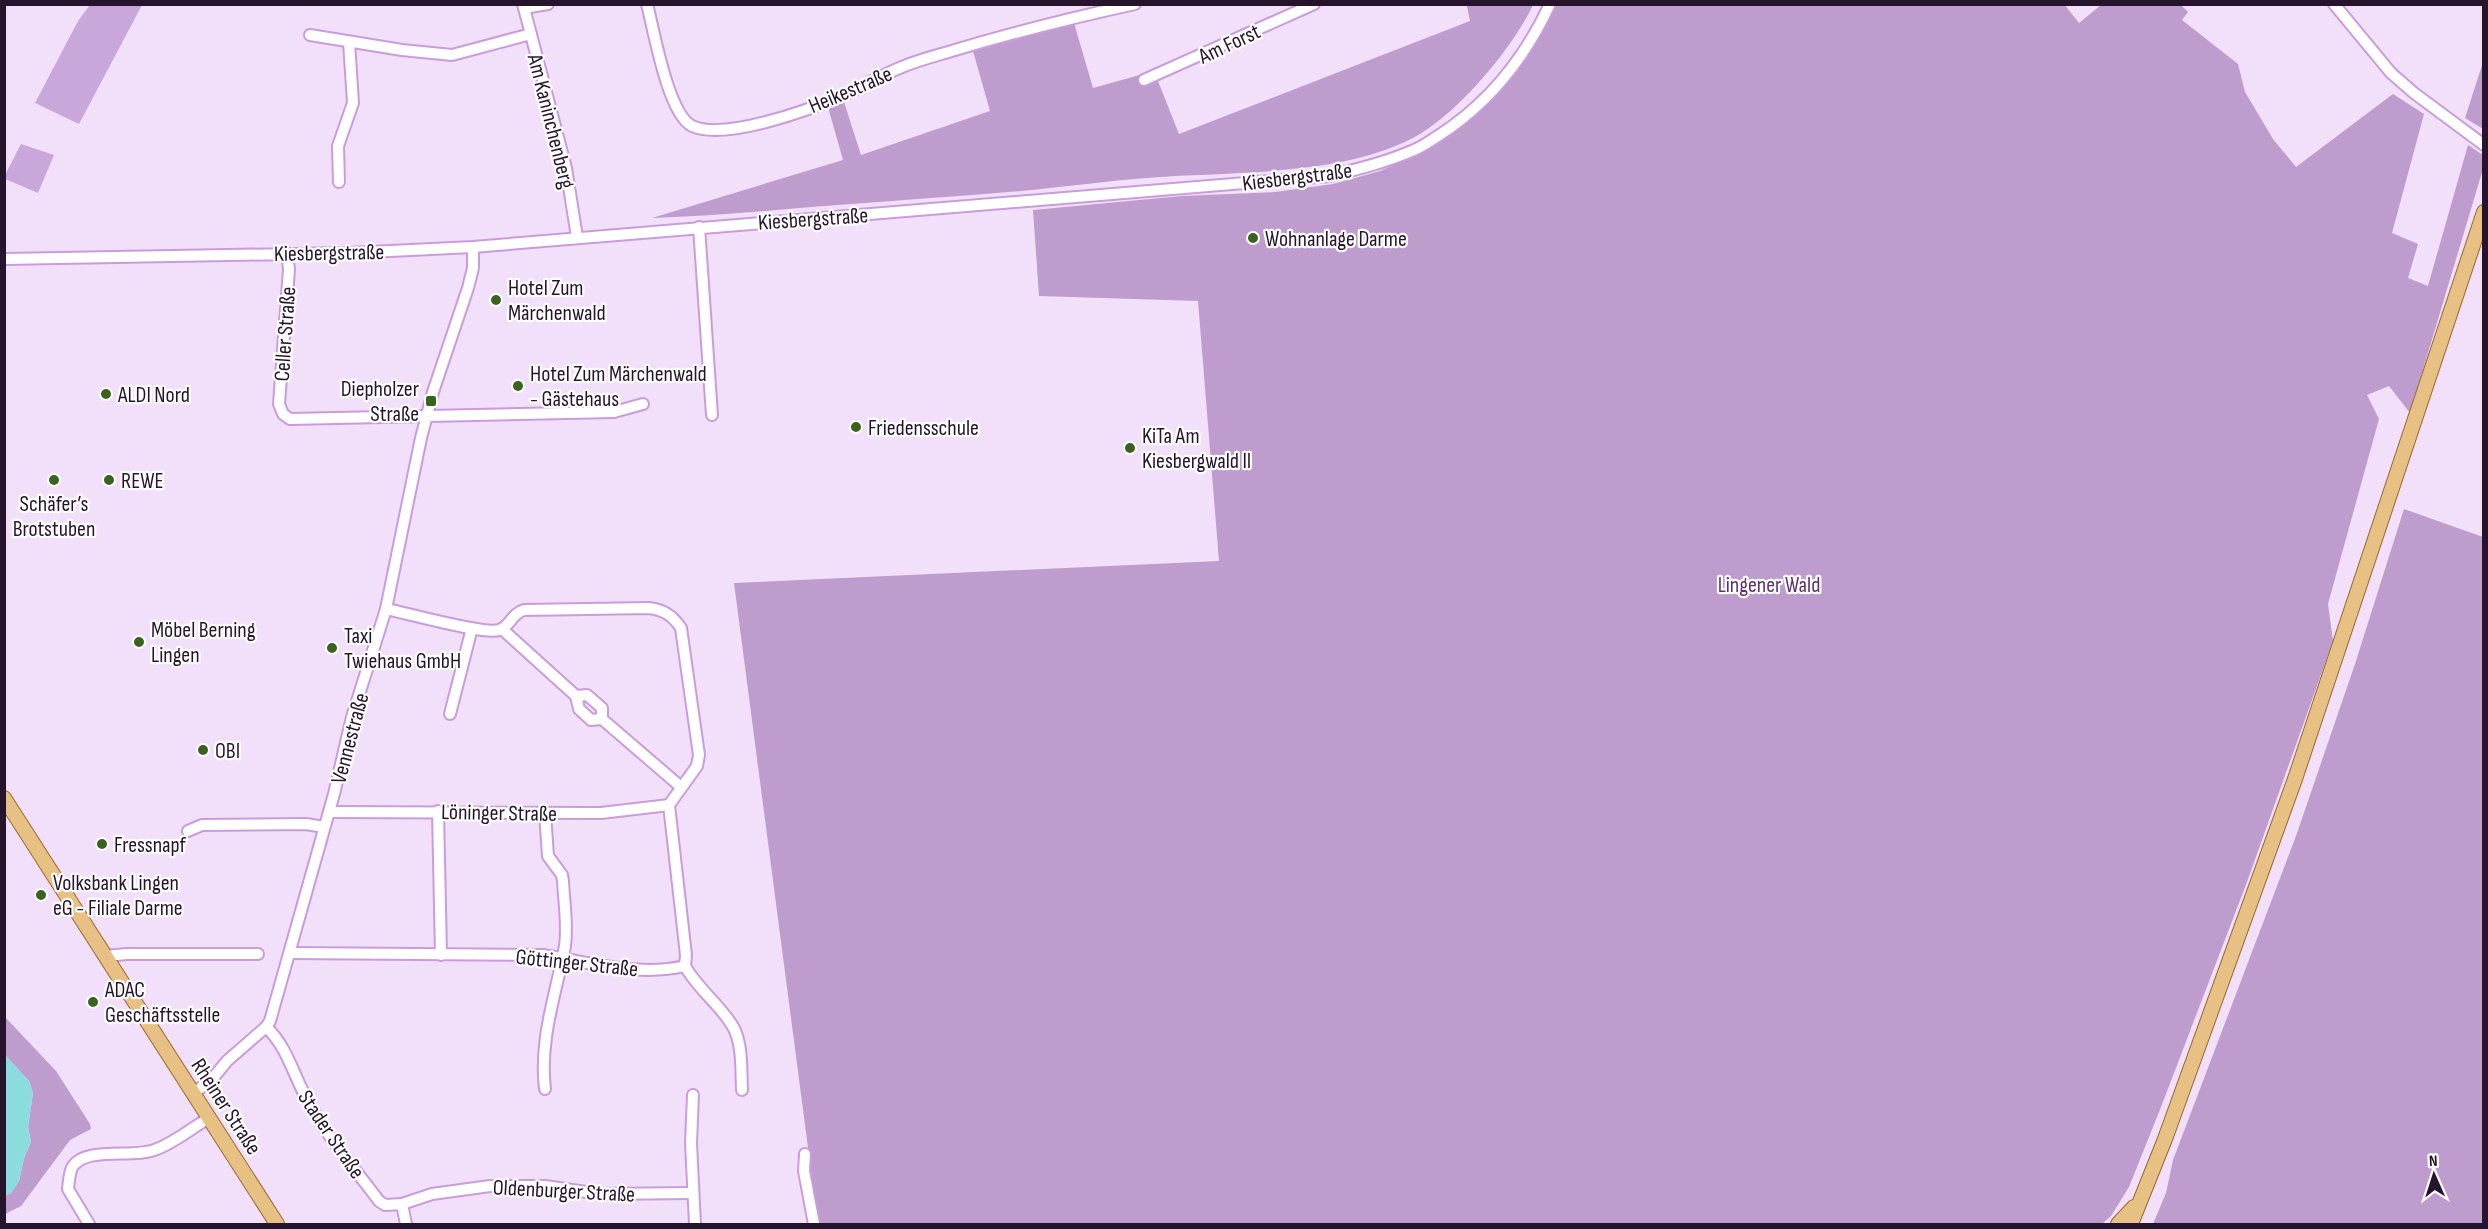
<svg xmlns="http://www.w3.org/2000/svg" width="2488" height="1229" viewBox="0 0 2488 1229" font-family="'Sofia Sans Condensed',sans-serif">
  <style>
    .green { fill: #caa7da }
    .forest { fill: #bf9cce }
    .water { fill: #8bdddd }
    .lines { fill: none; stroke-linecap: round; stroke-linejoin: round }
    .minor-casing { stroke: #ca9cde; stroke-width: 14 }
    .major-casing { stroke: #98692f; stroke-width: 16 }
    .minor { stroke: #fff; stroke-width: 10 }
    .major { stroke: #e6c183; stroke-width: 14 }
    .poi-dot { fill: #3a631f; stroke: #fff; stroke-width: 2 }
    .labels { text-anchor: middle; stroke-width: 4.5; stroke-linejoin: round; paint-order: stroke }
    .street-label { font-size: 22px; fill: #26142d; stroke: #fff }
    .poi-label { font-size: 22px; fill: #26142d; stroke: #fff; text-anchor: start }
    .park-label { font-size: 22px; fill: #5d316f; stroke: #fff }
  </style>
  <rect width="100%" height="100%" fill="#f2dffa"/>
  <g class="green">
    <path d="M90,5H142L79,124L35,103L78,21Z"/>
    <path d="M21,144L54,155L38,193L5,179V175Z"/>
  </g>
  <g class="forest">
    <path d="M1472,4L1533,5C1512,49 1457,115 1413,138C1338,177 1229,171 1146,178C1108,181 1070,186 1032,190C967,196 902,200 837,205C775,210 714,216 652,218L843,160L828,107L844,102L861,155L990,111L973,51L1074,23L1093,88L1154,71L1179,134L1470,21L1467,6Z"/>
    <path d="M2064,4L2079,23L2101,5H2181L2188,12L2182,20L2238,64L2245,92L2273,139L2296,167L2393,94L2424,114L2392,233L2418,244L2408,278L2428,286L2468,145L2483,155V169L2410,413L2389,386L2367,395L2379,419L2328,604L2333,641L2247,882L2161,1107L2129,1187L2111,1216L2102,1224H818L734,583L1219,561L1198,301L1039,296L1033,210L1182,196L1275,192L1333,184L1380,171L1420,154L1458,128L1554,5Z"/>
    <path d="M2483,62V129L2465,118Z"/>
    <path d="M2404,509L2483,537V1224H2153L2166,1193L2173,1160L2296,836L2355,664Z"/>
    <path d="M5,1017L56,1071L90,1124L91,1129L70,1140L21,1206L5,1214V1196L11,1193L19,1181L24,1158L31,1142L28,1127L33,1093L29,1081L5,1055Z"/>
  </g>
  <path class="water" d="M5,1055L29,1081L33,1093L28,1127L31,1142L24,1158L19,1181L11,1193L5,1196Z"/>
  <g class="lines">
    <defs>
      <g id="minor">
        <path d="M523,4L566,168L577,237"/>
        <path d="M647,4C654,31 668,114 692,126C724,141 809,110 841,96C862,88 881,75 902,67C916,61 931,57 945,53C1007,34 1071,18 1135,4"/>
        <path d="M2334,4L2391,73L2414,93L2484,145"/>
        <path d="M524,8L548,4"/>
        <path d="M310,35L402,50L452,55L531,34"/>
        <path d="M1144,80L1314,4"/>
        <path d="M339,182L338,146L353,103L349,42"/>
        <path d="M699,227L712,415"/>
        <path d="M287,253L289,269L279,404L283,414L290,419L614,412L643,404"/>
        <path d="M4,259L349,253L473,247L1330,176C1358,169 1387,162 1414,150C1422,147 1430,141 1438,136C1488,104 1525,58 1550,4"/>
        <path d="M386,609C407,613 484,635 499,630C510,627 512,613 524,610L649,608C664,610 672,615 681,628L699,755L697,766L669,805L686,955L685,966"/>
        <path d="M502,629L576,696L579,709L591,720L602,719"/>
        <path d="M576,696L587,695L602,708V719L681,787"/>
        <path d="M450,714L472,628"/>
        <path d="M438,811L441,955"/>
        <path d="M329,812L601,813L669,805"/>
        <path d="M545,813L548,856L562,875L563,881C564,902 568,925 565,946C556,994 539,1039 545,1089"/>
        <path d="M188,831L202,825L306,824L324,827"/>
        <path d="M290,953L543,955C589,962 638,977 685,966C697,988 719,1004 732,1025C743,1042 741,1071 742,1090"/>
        <path d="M105,956L127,954H258"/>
        <path d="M266,1027C288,1047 294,1078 309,1103C328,1138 355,1169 379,1201L385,1205L402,1204L406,1224"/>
        <path d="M194,1093L213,1078L227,1061L266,1027L270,1021L334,794L352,717L386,609L421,438L433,392L468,288L473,268V247"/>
        <path d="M693,1095L691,1143L695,1224"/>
        <path d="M805,1154L804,1171L814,1224"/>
        <path d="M402,1204L432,1194L490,1186H545L600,1194L693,1193"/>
        <path d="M89,1224L68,1189C69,1182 69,1172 73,1166C87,1146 135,1159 157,1149C175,1142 192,1128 209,1118"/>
      </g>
      <g id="major">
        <path d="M4,798L277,1224"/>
        <path d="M2118,1224L2134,1207"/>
        <path d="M2131,1224L2165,1139L2295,779L2484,212"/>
      </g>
    </defs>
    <use href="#minor" class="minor-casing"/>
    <use href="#major" class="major-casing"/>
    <use href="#minor" class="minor"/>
    <use href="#major" class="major"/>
  </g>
  <g class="poi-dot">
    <circle cx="1253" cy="238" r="6"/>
    <circle cx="496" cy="300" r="6"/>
    <circle cx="518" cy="386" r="6"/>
    <circle cx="106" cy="394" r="6"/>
    <rect x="425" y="395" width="12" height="12" rx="3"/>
    <circle cx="856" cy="427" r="6"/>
    <circle cx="1130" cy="448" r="6"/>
    <circle cx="54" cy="480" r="6"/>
    <circle cx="109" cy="480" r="6"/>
    <circle cx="139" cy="642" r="6"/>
    <circle cx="332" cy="648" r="6"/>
    <circle cx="203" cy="750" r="6"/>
    <circle cx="102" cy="844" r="6"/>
    <circle cx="41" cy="895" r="6"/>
    <circle cx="93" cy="1002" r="6"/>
  </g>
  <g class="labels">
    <g class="street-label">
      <text transform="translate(1229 43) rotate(-25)" y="8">Am Forst</text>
      <text transform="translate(850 89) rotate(-23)" y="8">Heikestraße</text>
      <text transform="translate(552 121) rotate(76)" y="8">Am Kaninchenberg</text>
      <text transform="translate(1297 176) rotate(-7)" y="8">Kiesbergstraße</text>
      <text transform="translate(813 218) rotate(-4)" y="8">Kiesbergstraße</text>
      <text transform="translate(329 252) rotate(-1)" y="8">Kiesbergstraße</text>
      <text transform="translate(284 334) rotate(-86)" y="8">Celler Straße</text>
      <text transform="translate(349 738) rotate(-75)" y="8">Vennestraße</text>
      <text transform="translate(499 812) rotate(1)" y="8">Löninger Straße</text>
      <text transform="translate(577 962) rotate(6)" y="8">Göttinger Straße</text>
      <text transform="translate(227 1106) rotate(57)" y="8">Rheiner Straße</text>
      <text transform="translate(332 1134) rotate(56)" y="8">Stader Straße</text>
      <text transform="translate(564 1190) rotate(3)" y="8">Oldenburger Straße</text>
    </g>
    <g class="poi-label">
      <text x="1265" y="246">Wohnanlage Darme</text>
      <text x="508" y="295">Hotel Zum<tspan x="508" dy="25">Märchenwald</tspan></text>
      <text x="530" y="381">Hotel Zum Märchenwald<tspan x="530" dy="25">- Gästehaus</tspan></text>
      <text x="419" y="396" text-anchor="end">Diepholzer<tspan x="419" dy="25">Straße</tspan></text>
      <text x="118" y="402">ALDI Nord</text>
      <text x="868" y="435">Friedensschule</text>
      <text x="1142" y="443">KiTa Am<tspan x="1142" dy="25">Kiesbergwald II</tspan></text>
      <text x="121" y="488">REWE</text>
      <text x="54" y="511" text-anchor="middle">Schäfer’s<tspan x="54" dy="25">Brotstuben</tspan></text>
      <text x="151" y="637">Möbel Berning<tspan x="151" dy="25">Lingen</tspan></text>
      <text x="344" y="643">Taxi<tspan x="344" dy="25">Twiehaus GmbH</tspan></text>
      <text x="215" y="758">OBI</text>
      <text x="114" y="852">Fressnapf</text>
      <text x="53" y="890">Volksbank Lingen<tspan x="53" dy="25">eG - Filiale Darme</tspan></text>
      <text x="105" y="997">ADAC<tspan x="105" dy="25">Geschäftsstelle</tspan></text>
    </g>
    <g class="park-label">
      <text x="1769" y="592">Lingener Wald</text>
    </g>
  </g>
  <rect width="2488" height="1229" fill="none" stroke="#26142d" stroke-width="12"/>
  <g transform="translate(2434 1175) rotate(357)" stroke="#ffffff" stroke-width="4.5" paint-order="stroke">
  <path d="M0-4.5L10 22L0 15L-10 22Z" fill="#26142d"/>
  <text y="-9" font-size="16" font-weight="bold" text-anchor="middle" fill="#26142d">N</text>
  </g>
</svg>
